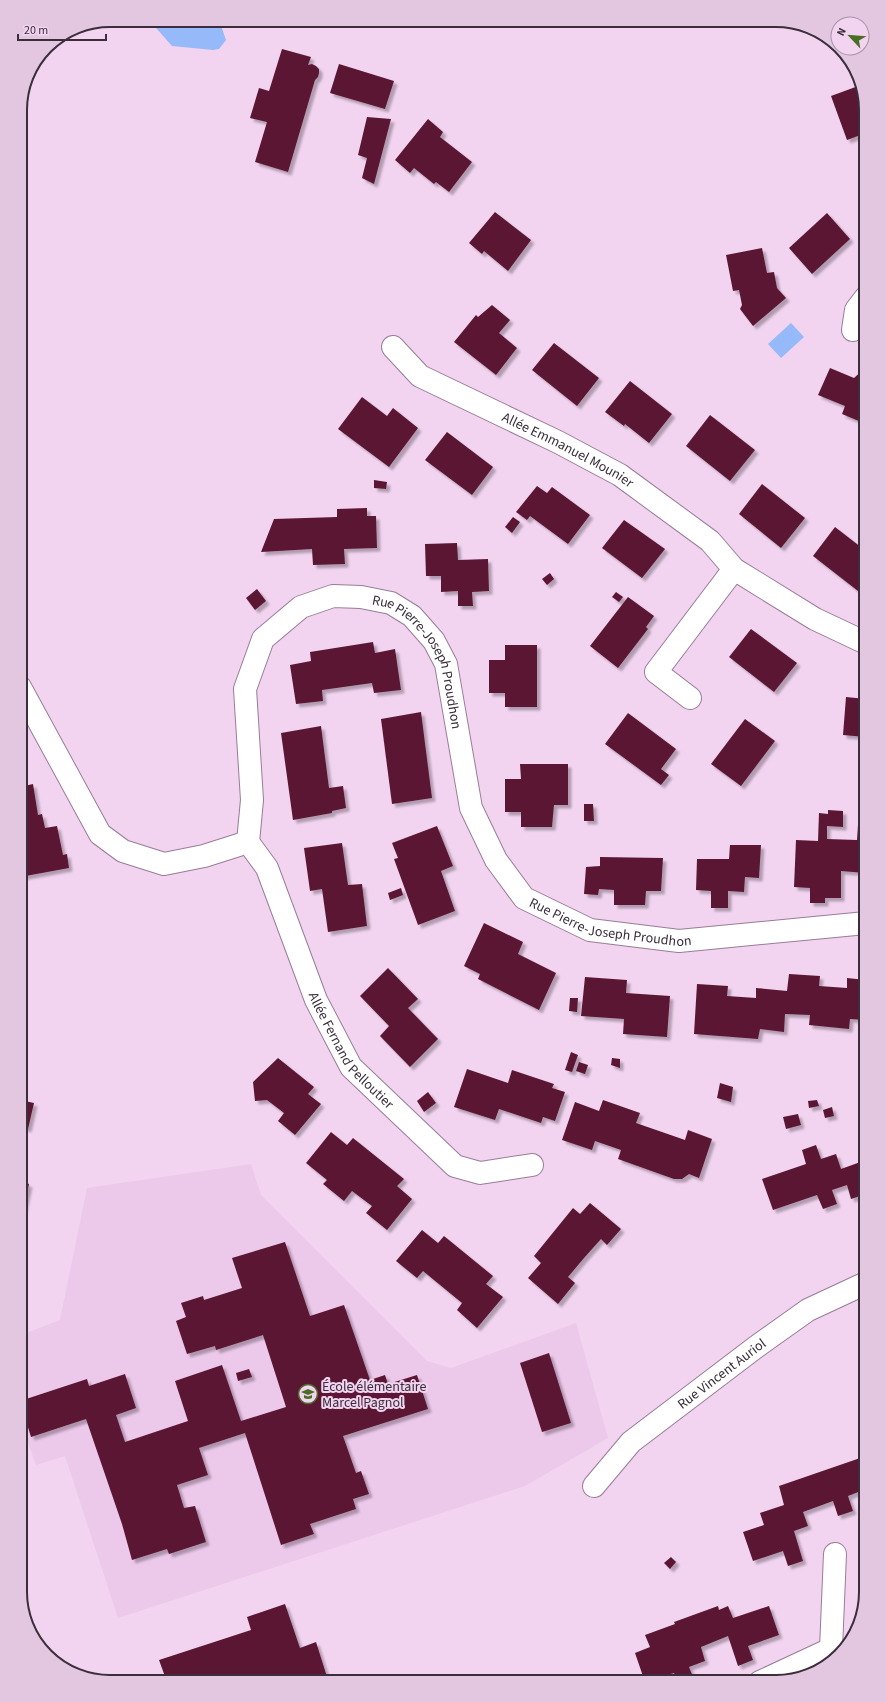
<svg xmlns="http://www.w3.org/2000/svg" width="886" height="1702" viewBox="0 0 886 1702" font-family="'Source Sans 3',sans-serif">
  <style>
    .built { fill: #ecc8ea }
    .water { fill: #96b9fa }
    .building { fill: #5a1731; filter: url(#shadow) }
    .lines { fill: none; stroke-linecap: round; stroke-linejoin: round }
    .minor-casing { stroke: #987d97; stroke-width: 24 }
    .tertiary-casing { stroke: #987d97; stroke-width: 24 }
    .minor { stroke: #fff; stroke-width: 22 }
    .tertiary { stroke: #fff; stroke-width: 22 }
    .labels { text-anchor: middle; stroke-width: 4; stroke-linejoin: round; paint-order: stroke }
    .street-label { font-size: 14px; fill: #392e39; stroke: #f2d4f0 }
    .poi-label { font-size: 14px; fill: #392e39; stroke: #f2d4f0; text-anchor: start }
    .rim { fill: none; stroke: #392e39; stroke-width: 2 }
  </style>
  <defs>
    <filter id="shadow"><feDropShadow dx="3.5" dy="3.5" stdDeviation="1" flood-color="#0004"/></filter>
  </defs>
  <rect width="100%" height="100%" fill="#f2d4f0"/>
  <path class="built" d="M251,1164L261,1195L427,1361L451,1368L576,1323L608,1438L525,1486L118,1618L65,1456L36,1465L20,1420V1338L21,1335L60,1320L87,1188Z"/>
  <g class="water">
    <path d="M149,20H219L226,40L219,49L213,50L172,46Z"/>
    <path d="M791,323L804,337L781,358L768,344Z"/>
  </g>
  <g class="building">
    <path d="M282,49L311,57L308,65L312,64L316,66L319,69V73L318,77L315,80L288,172L255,162L267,122L250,118L259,88L269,91Z"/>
    <path d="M339,64L394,81L385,109L330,93Z"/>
    <path d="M861,85L866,110V133L847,140L831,96Z"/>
    <path d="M367,117L391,119L374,184L362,178L367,158L358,155Z"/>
    <path d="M428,119L443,132L440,137L472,162L449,192L436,182L434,184L414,168L410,173L395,160Z"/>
    <path d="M495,212L531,240L508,271L484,251L482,254L469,243Z"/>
    <path d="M827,213L850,239L812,274L789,248Z"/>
    <path d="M762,248L767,273L774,272L777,288L786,298L753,326L740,309L742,305L739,290L733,291L726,255Z"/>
    <path d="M492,305L510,320L499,333L517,348L496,375L454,342L476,315L478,317Z"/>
    <path d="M554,343L599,378L577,406L532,370Z"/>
    <path d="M866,367V424L842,414L845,406L818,395L830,368L854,378Z"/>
    <path d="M630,381L672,414L649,443L625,424L624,426L605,412Z"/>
    <path d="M362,397L387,416L393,408L418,428L389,467L338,429Z"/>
    <path d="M710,415L755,450L730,481L686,446Z"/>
    <path d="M447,432L493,467L472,495L425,460Z"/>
    <path d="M374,480L387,482L386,489L374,488Z"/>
    <path d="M762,484L805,518L781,548L739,514Z"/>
    <path d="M537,486L547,493L552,487L590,515L568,544L530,516L527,520L516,512Z"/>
    <path d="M367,508V516H376L377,548L344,549L345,564L313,565L312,549L261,552L274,519L337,517V509Z"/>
    <path d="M513,517L520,522L512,533L505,527Z"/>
    <path d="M624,520L665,549L642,578L602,548Z"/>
    <path d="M835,527L866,551V581L858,591L813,556Z"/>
    <path d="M457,543L458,560L488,559L489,591L472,592L473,606H458V591L441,592V576H426L425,544Z"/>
    <path d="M550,573L554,579L547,585L542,579Z"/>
    <path d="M257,589L266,601L255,610L246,598Z"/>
    <path d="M616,592L623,597L619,602L612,597Z"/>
    <path d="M628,597L654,616L646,627L648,629L618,668L590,646Z"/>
    <path d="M751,629L797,663L774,692L729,657Z"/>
    <path d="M373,642L375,653L395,649L401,690L374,693L372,683L322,690L323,701L296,704L290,665L311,661L310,652Z"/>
    <path d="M505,645H537V707H505V693H489V660H505Z"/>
    <path d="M846,697L866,699V737L843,735Z"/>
    <path d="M421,712L432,798L392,804L381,719Z"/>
    <path d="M628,713L676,749L661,769L669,775L661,785L605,744Z"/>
    <path d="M745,719L775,741L741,786L711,764Z"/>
    <path d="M321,726L329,788L343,786L346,808L332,811V813L293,820L281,733Z"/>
    <path d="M520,764H568V805H554L552,827H521V812H505V779H521Z"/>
    <path d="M33,784L38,815L42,814L45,828L57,826L63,855L67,854L69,868L20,877V787Z"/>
    <path d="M584,804H593L594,821H584Z"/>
    <path d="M828,810L843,811V827L827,826V839L857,840L858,825H866V873L841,871V898H825V903H810V888L794,887L796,840L818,841L819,813L828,814Z"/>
    <path d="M437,826L453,866L441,871L455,911L418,925L394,859L398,858L392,843Z"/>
    <path d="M342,843L348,885L362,884L367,926L328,932L322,889L310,891L304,848Z"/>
    <path d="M730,845H761L759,878L745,877L744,892L728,891V908H711V891L696,890L697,859H729Z"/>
    <path d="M600,857L663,858L661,891H646L645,905H614V890L599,889L598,895L584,894L586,867L600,866Z"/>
    <path d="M401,888L403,895L390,900L388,893Z"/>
    <path d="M484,923L523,942L518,954L556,973L539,1010L478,979L480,974L464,966Z"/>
    <path d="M388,968L418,999L408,1008L438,1039L410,1067L380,1036L389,1026L360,996Z"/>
    <path d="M789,974L820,976L819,986L847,988V978L866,980V1020L850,1019L849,1029L809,1025L810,1015L785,1014L784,1032L760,1029L758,1039L694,1034L697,984L728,986L727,996L756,998V988L787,991Z"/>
    <path d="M585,977L627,980L626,993L670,996L667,1037L623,1034L624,1019L581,1016Z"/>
    <path d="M570,998H578L577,1012L569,1011Z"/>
    <path d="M571,1052L578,1055L572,1072L565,1070Z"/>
    <path d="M278,1058L314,1087L308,1094L321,1104L295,1135L278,1121L284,1113L267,1100L255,1101L253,1082Z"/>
    <path d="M612,1058L620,1059V1068L611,1065Z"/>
    <path d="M579,1062L588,1065L585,1074L576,1071Z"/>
    <path d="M467,1069L508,1083L512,1070L554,1084L552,1088L565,1092L555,1121L543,1117L541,1123L499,1109L495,1120L454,1107Z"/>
    <path d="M720,1083L733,1087L731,1102L717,1098Z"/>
    <path d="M428,1092L436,1103L424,1112L417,1101Z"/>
    <path d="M20,1100L34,1103L28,1129L20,1127Z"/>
    <path d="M603,1100L640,1113L636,1123L685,1140L688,1130L712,1139L699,1178L689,1174L682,1179H674L618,1159L621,1150L595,1141L592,1150L562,1140L575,1102L599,1111Z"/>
    <path d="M817,1100L819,1106L809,1108L808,1101Z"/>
    <path d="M832,1107L834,1116L825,1118L823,1110Z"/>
    <path d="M798,1114L801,1125L786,1129L783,1117Z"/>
    <path d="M331,1132L347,1145L353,1138L404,1179L397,1186L412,1199L387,1230L366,1213L372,1206L352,1191L344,1201L323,1184L327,1180L306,1163Z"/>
    <path d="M816,1145L821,1159L836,1154L841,1169L866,1160V1194L851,1199L847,1185L832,1190L837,1204L823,1209L817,1195L773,1210L762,1179L806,1164L802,1150Z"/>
    <path d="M20,1181L29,1184L21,1220H20Z"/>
    <path d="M590,1203L621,1229L607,1245L601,1239L584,1258L568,1277L575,1283L558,1304L528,1278L541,1263L534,1256L573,1208L580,1214Z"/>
    <path d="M422,1230L438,1243L444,1236L493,1276L486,1284L503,1297L477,1328L457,1310L462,1303L423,1271L417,1278L396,1261Z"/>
    <path d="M285,1242L310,1316L344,1305L370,1380L385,1375L388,1384L417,1375L428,1409L343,1436L356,1473L361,1471L369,1494L353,1499L356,1509L310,1524L314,1534L281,1545L245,1433L199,1448L208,1475L177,1485L184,1508L195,1506L206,1542L169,1554L167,1549L132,1560L122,1524L86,1419L31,1437L20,1401L87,1379L89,1386L125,1374L136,1408L116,1415L125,1442L188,1421L175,1381L222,1365L241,1421L286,1407L263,1335L216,1350L215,1346L187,1354L176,1321L186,1317L181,1303L203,1296L204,1300L242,1288L232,1258Z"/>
    <path d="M549,1353L571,1423L542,1432L520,1363Z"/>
    <path d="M249,1369L252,1377L238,1381L236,1373Z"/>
    <path d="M866,1456V1489L848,1496L853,1511L838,1516L833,1501L803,1512L808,1526L794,1531L803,1561L788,1566L783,1551L753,1561L743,1532L764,1525L760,1513L784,1505L779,1486Z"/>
    <path d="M671,1557L676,1562L670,1569L664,1563Z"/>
    <path d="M285,1604L300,1648L316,1642L328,1680L324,1682H167L159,1660L251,1630L247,1617Z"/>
    <path d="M718,1606L719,1610L728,1606L733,1618L769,1606L779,1635L748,1646L753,1660L738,1666L728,1636L701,1647L705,1661L689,1667L695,1682H678L674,1673L645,1682L635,1653L650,1647L645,1635L675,1624L674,1622Z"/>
  </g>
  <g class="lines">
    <defs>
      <g id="minor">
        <path d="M853,330L856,310L866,297"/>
        <path id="s1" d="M393,347L420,376L558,442L620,475L710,541L734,569L815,619L866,643"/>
        <path d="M690,698L656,672L734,569"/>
        <path id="s2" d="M248,842L267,868L316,1000L351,1067L455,1166L480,1173L532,1165"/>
        <path id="s3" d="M594,1486L631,1442L756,1347L808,1310L866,1283"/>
        <path d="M831,1649L835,1554"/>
        <path d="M760,1682L831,1649L838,1653"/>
      </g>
      <g id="tertiary">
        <path id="s4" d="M20,687L100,834L123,851L164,864L204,856L248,842L252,800L245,689L263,639L301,607L333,596L361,597L391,603L412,616L434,641L446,664L471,808L496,860L524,898L590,930L679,941L866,923"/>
      </g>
    </defs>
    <use href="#minor" class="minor-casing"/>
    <use href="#tertiary" class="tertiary-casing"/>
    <use href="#minor" class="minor"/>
    <use href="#tertiary" class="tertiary"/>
  </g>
  <defs>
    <symbol id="school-ring" viewBox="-11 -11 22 22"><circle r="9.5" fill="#f2d4f0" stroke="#4a6e26" stroke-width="1.5"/><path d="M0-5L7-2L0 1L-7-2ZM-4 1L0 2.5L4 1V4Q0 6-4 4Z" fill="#4a6e26"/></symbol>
  </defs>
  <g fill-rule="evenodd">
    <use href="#school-ring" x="297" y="1383" width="22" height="22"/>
  </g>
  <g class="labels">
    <g class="street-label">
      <text dy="5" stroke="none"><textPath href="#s1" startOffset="205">Allée Emmanuel Mounier</textPath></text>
      <text dy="5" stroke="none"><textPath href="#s4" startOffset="740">Rue Pierre-Joseph Proudhon</textPath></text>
      <text dy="5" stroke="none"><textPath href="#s4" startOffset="1101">Rue Pierre-Joseph Proudhon</textPath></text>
      <text dy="5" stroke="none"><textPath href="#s2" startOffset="235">Allée Fernand Pelloutier</textPath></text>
      <text dy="5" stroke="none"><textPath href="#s3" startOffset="171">Rue Vincent Auriol</textPath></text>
    </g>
    <g class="poi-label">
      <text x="322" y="1391">École élémentaire<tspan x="322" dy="16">Marcel Pagnol</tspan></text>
    </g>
  </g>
  <path d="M0 0H886V1702H0ZM110 27H776A83 83 0 0 1 859 110V1592A83 83 0 0 1 776 1675H110A83 83 0 0 1 27 1592V110A83 83 0 0 1 110 27Z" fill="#e3c7e1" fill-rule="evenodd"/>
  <path class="rim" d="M110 27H776A83 83 0 0 1 859 110V1592A83 83 0 0 1 776 1675H110A83 83 0 0 1 27 1592V110A83 83 0 0 1 110 27Z"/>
  <g transform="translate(850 36) rotate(296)"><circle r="19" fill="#f2d4f0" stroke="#a892a7"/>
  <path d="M0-3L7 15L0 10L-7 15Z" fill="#4a6e26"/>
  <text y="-6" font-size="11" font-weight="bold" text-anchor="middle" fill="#392e39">N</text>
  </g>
  <path d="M18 34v6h88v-6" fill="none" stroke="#392e39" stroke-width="2"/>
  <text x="24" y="34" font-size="12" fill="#392e39" stroke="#f2d4f0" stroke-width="3" paint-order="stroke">20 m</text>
</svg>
